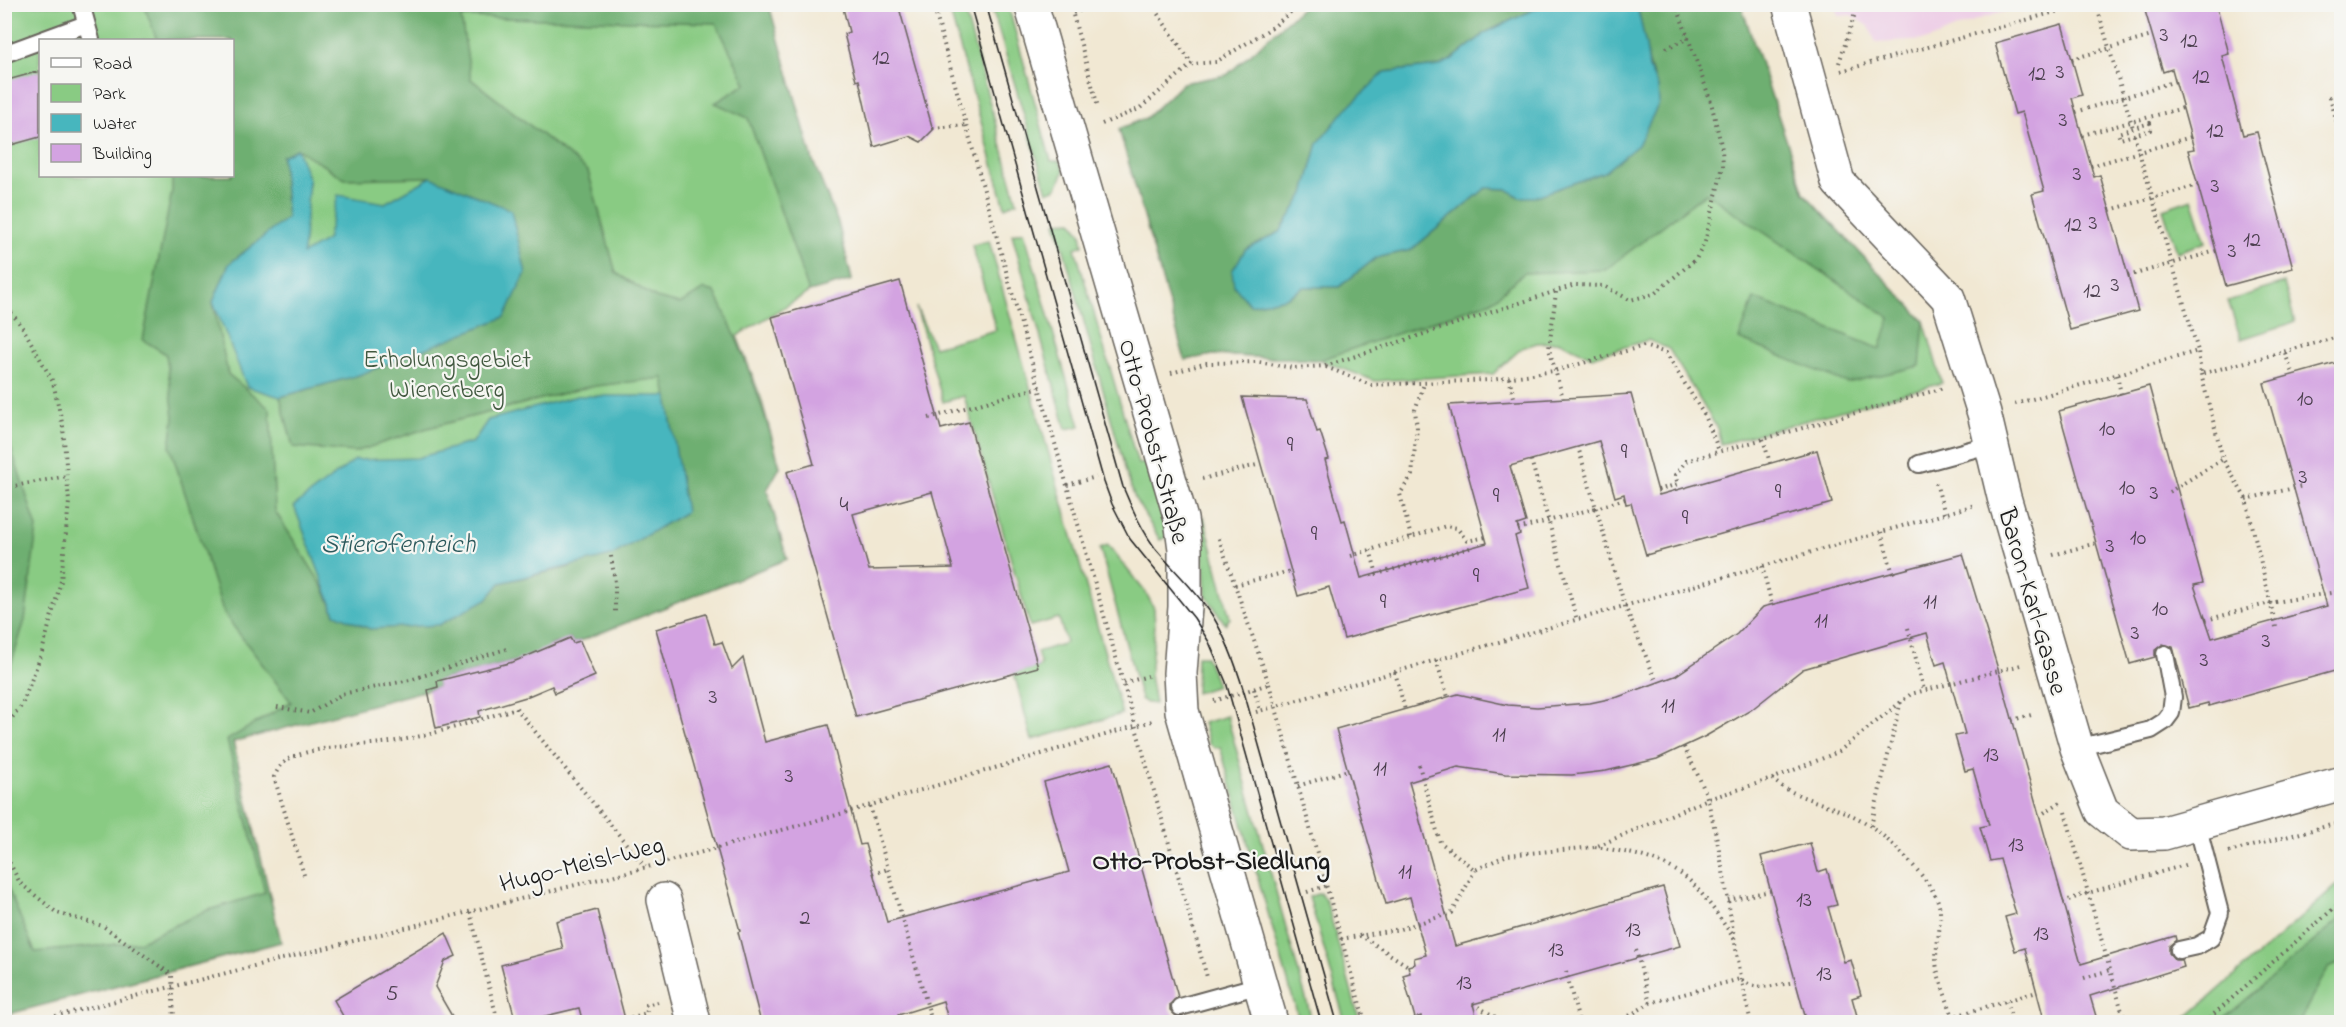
<svg xmlns="http://www.w3.org/2000/svg" width="2346" height="1027" viewBox="0 0 2346 1027" font-family="'Indie Flower',sans-serif">
  <style>
    .built { fill: #eed0e7 }
    .green { fill: #89cb83; stroke: #527450; stroke-width: 1.5; fill-rule: evenodd }
    .forest { fill: #6eaf71; stroke: #456646; stroke-width: 1.5; fill-rule: evenodd }
    .water { fill: #47b6be; stroke: #32696d; stroke-width: 1.5 }
    .building { fill: #d3a3e1; fill-rule: evenodd }
    .lines { fill: none; stroke-linecap: round; stroke-linejoin: round }
    .service-casing { stroke: #67635c; stroke-width: 20 }
    .minor-casing { stroke: #67635c; stroke-width: 36 }
    .path { stroke: #67635c; stroke-width: 4; stroke-dasharray: 1.5 4.5; stroke-linecap: butt }
    .service { stroke: #fff; stroke-width: 16 }
    .minor { stroke: #fff; stroke-width: 33 }
    .tram { stroke: #1c1c1c; stroke-width: 1.5 }
    .labels { text-anchor: middle; stroke-width: 4.5; stroke-linejoin: round; paint-order: stroke }
    .number-label { font-size: 22px; fill: #4a3e4d }
    .park-label { font-size: 26px; fill: #425940; stroke: #f6f6f2 }
    .street-label { font-size: 26px; fill: #1c1c1c; stroke: #f6f6f2 }
    .water-label { font-size: 27px; font-style: italic; fill: #2d5a5d; stroke: #f6f6f2 }
    .neighbourhood-label { font-size: 27px; font-weight: bold; fill: #1c1c1c; stroke: #f6f6f2 }
  </style>
  <rect width="100%" height="100%" fill="#f6f6f2"/>
  <filter id="ink" filterUnits="userSpaceOnUse"><feTurbulence type="fractalNoise" baseFrequency=".0167" numOctaves="2"/><feDisplacementMap in="SourceGraphic" scale="12" xChannelSelector="R" yChannelSelector="G"/><feConvolveMatrix kernelMatrix="1 2 1 2 8 2 1 2 1" color-interpolation-filters="sRGB"/></filter>
  <filter id="wash" filterUnits="userSpaceOnUse"><feTurbulence type="fractalNoise" baseFrequency=".008" numOctaves="4" result="noise"/><feDisplacementMap in="SourceGraphic" scale="24" xChannelSelector="R" yChannelSelector="G"/><feGaussianBlur stdDeviation="1.35" result="paint"/><feColorMatrix in="noise" values="0 0 0 0 0 0 0 0 0 0 0 0 0 0 0 0 0 1.4 0 .05"/><feComposite in="paint" operator="in"/></filter>
  <g filter="url(#wash)">
    <rect width="100%" height="100%" fill="#f1e8d3"/>
    <path class="built" d="M1835,5V4L2027,5L1976,20L1928,40L1876,43L1869,27L1851,15L1838,16Z"/>
    <g class="green">
      <path d="M5,5H769L813,161L838,223L852,280L809,292L737,336L761,398L780,467L767,490L787,559L580,641L573,643L570,638L549,646L551,652L437,681L438,687L233,742L281,942L5,1015ZM40,40H232V176H40Z"/>
      <path d="M948,5H963L1017,202L1005,207Z"/>
      <path d="M991,5H1008L1051,161H1060L1064,171L1057,188L1047,192Z"/>
      <path d="M1305,5H1741L1804,193L1924,321L1942,383L1721,444L1717,428L1669,349L1648,340L1592,357L1560,342L1537,343L1522,348L1493,374L1375,381L1320,360L1213,355L1185,360L1119,129L1146,118L1183,83L1227,75Z"/>
      <path d="M2192,199L2206,242L2177,252L2163,209Z"/>
      <path d="M1072,221L1081,233L1083,245L1075,248L1138,464L1146,463L1168,536L1160,540L1135,499L1126,472L1056,222Z"/>
      <path d="M1024,231L1080,426L1066,429L1012,234Z"/>
      <path d="M989,241L1122,714L1032,740L1014,673L1041,666L1037,652L1066,643L1059,618L1030,626L964,396L943,402L916,307L934,347L996,330L972,245Z"/>
      <path d="M2284,283L2295,322L2241,339L2228,301Z"/>
      <path d="M1204,517L1230,618L1225,624L1206,595L1203,555L1195,522Z"/>
      <path d="M1108,545L1146,593L1154,608L1155,626L1150,675L1155,704L1147,703L1141,699L1100,548Z"/>
      <path d="M1197,656H1206L1217,686L1196,693Z"/>
      <path d="M1227,716L1310,1013L1307,1022H1296L1299,1020L1220,747L1215,748L1209,743L1203,723Z"/>
      <path d="M2341,882V1022H2182Z"/>
      <path d="M1320,893L1326,900L1360,1022H1345L1309,897Z"/>
    </g>
    <g class="forest">
      <path d="M144,5H769L813,161L838,223L852,280L809,292L748,118L715,103L746,84L716,23L461,17L471,79L588,171L616,273L656,298L680,304L704,289L715,292C744,350 763,405 780,467L767,490L787,559L580,641L573,643L570,638L549,646L551,652L437,681L438,687L233,742L281,942L5,1015L4,879L35,952L139,942L205,911L265,893L227,740L291,702L224,614L170,447L174,417L166,354L143,340L172,191V176H232V40H157ZM297,149L345,179L431,177L359,375L280,397L293,447L355,452L428,428L588,387L663,378L667,396L571,567L500,583L487,599L335,614L324,588L275,511L270,409L228,374L213,302L229,264L287,218L282,156Z"/>
      <path d="M1305,5H1543L1487,32L1451,60L1439,66L1385,72L1318,143L1304,194L1280,232L1245,250L1250,305L1286,298L1304,287H1339L1376,258L1411,250L1486,188L1507,189L1519,197L1658,87C1645,62 1644,32 1637,5H1741L1804,193L1924,321L1920,366L1847,383L1739,339L1754,298L1880,349L1890,318L1706,193L1605,270L1524,273L1492,301L1320,360L1213,355L1185,360L1119,129L1146,118L1183,83L1227,75Z"/>
      <path d="M5,429L37,528L25,620L5,684Z"/>
      <path d="M2341,918V963L2328,968L2299,1022H2220Z"/>
    </g>
    <g class="water">
      <path d="M1543,5H1637L1646,45L1649,68L1658,87L1659,103L1638,145L1604,172L1534,197H1519L1507,189L1486,188L1411,250L1376,258L1339,287H1304L1286,298L1250,305L1234,286L1232,271L1245,250L1280,232L1304,194L1318,143L1345,110L1385,72L1439,66L1451,60L1487,32Z"/>
      <path d="M297,149L309,180L303,254L327,240L338,195L385,203L431,177L511,210L526,273L505,317L359,375L280,397L247,387L213,302L229,264L287,218L282,156Z"/>
      <path d="M577,396H667L686,512L611,556L500,583L487,599L439,625L370,629L335,614L294,506L355,460L417,458L473,442L488,420Z"/>
    </g>
    <g id="blocks">
      <g class="building">
        <path d="M842,4H898L933,130L921,142L909,136L874,147L859,80L856,81L844,34L849,32Z"/>
        <path d="M2143,4H2216L2229,54L2222,56L2243,135L2257,132L2293,268L2226,286L2188,150L2194,149L2172,69L2163,72Z"/>
        <path d="M2062,24L2082,95L2072,98L2079,124L2094,177L2100,175L2138,311L2070,330L2032,194L2044,191L2022,112L2015,114L1995,43Z"/>
        <path d="M40,71V137L4,147V81Z"/>
        <path d="M900,281L941,429L969,422L1038,667L856,717L787,472L814,464L772,317ZM932,492L953,568L869,570L853,514Z"/>
        <path d="M2342,361V669L2209,706L2208,703L2189,708L2173,647L2163,644L2155,650V657L2130,664L2059,411L2149,386L2203,583L2194,585L2212,638L2327,606L2264,383Z"/>
        <path d="M1631,394L1659,495L1817,450L1832,503L1646,555L1631,503L1626,504L1624,494L1615,497L1599,441L1510,466L1526,522L1517,525L1520,534L1515,536L1529,588L1344,639L1329,587L1298,596L1242,397L1307,399L1317,432L1320,431L1329,459L1325,460L1333,490L1342,521L1345,520L1361,578L1487,543L1449,405Z"/>
        <path d="M1963,554L2001,679L2081,964L2175,936L2176,940L2169,946V953L2175,960H2182L2184,967L2090,996L2098,1023H2045L2025,948L2015,951L2005,917L2016,914L2000,859L1990,861L1980,827L1989,825L1973,769L1965,771L1955,736L1965,734L1945,662L1936,665L1927,633L1803,669L1751,710L1706,736L1657,759L1606,771L1572,775L1505,774L1458,767L1409,782L1455,946L1663,887L1680,946L1473,1004L1478,1023H1422L1421,1016L1415,1018L1403,975L1410,973L1408,966L1415,964L1414,958L1426,955L1410,897L1386,904L1336,729L1458,694L1508,705L1537,707L1590,703L1618,697L1675,676L1737,634L1763,607Z"/>
        <path d="M706,614L715,644L722,642L732,669L743,658L765,742L828,725L860,845L865,844L887,922L1069,872L1044,782L1112,763L1178,997L1170,1004V1010L1177,1017H1183L1185,1023H949L943,1001L898,1015L899,1023H761L738,932L740,931L656,629Z"/>
        <path d="M570,638L573,643L580,641L595,676L555,693L552,686L526,697L479,711L480,717L436,728L428,690L438,687L437,681L513,662Z"/>
        <path d="M1810,843L1818,872L1827,869L1837,905L1828,907L1844,962L1851,960L1861,995L1852,998L1859,1023H1807L1761,856Z"/>
        <path d="M597,910L626,1023H583L579,1008L516,1023L501,965L563,949L556,921Z"/>
        <path d="M446,933L456,956L445,961L435,987L456,1023H347L334,1000Z"/>
      </g>
    </g>
  </g>
  <g filter="url(#ink)">
    <use href="#blocks" fill-opacity="0" stroke="#67635c" stroke-width="1.5"/>
    <g class="lines">
      <defs>
        <g id="service">
          <path d="M81,4L91,40"/>
          <path d="M4,54L86,24"/>
          <path d="M1919,464L1992,444"/>
          <path d="M2077,748L2151,730L2165,721L2171,713L2173,697L2165,654"/>
          <path d="M2179,950L2197,946L2211,938L2220,913L2197,824"/>
          <path d="M1180,1007L1260,985"/>
        </g>
        <g id="minor">
          <path d="M1031,4L1181,519L1185,549V607L1180,673L1182,711L1271,1022"/>
          <path d="M1789,4L1838,182L1948,298L1984,413L2004,497L2077,748L2102,811L2131,834L2164,833L2342,783"/>
          <path d="M664,900L694,1022"/>
        </g>
      </defs>
      <use href="#service" class="service-casing"/>
      <use href="#minor" class="minor-casing"/>
      <g class="path">
        <path d="M933,4L1011,289L1207,977"/>
        <path d="M1070,4L1098,107"/>
        <path d="M1151,4L1192,64"/>
        <path d="M2096,4L2133,128"/>
        <path d="M1073,13L1097,4"/>
        <path d="M1666,48L1689,38"/>
        <path d="M2072,59L2152,36"/>
        <path d="M1839,63L1858,4"/>
        <path d="M1841,71L2084,4"/>
        <path d="M2342,94L2330,97L2342,141"/>
        <path d="M2076,112L2176,81"/>
        <path d="M2150,123L2151,130L2120,139L2118,133Z"/>
        <path d="M1102,124L1139,109L1192,64L1216,62L1273,27L1300,4"/>
        <path d="M933,128L966,125"/>
        <path d="M2082,135L2183,108"/>
        <path d="M2134,135L2198,351"/>
        <path d="M2091,166L2191,137"/>
        <path d="M2110,210L2198,185"/>
        <path d="M2128,276L2216,251"/>
        <path d="M1556,292L1549,349L1563,398"/>
        <path d="M4,303L23,328L53,382L63,427L69,502L61,581L42,652L22,705L4,728"/>
        <path d="M2285,353L2293,375"/>
        <path d="M1326,367L1371,385L1491,380L1554,371L1644,346L1666,353L1706,418L1719,451"/>
        <path d="M1171,373L1207,363L1258,362L1294,368L1325,366L1575,285L1604,286L1630,300L1654,294L1696,259L1705,242L1723,166L1722,149L1711,102L1676,4"/>
        <path d="M2201,374L2223,459L2246,499L2276,627"/>
        <path d="M2117,375L2121,394"/>
        <path d="M1509,378L1515,401"/>
        <path d="M2015,404L2198,351L2201,374L2342,336"/>
        <path d="M929,418L1040,387"/>
        <path d="M1763,439L1770,463"/>
        <path d="M1531,460L1577,620"/>
        <path d="M1202,479L1257,465"/>
        <path d="M1936,483L1945,514"/>
        <path d="M1067,485L1096,477"/>
        <path d="M4,488L67,476"/>
        <path d="M1658,490L1678,484L1675,475L1686,461L1944,388"/>
        <path d="M2169,492L2223,459"/>
        <path d="M1625,499L1596,508L1625,606L1657,683"/>
        <path d="M2246,499L2303,486"/>
        <path d="M1518,529L1596,508L1578,447"/>
        <path d="M1881,532L1893,574"/>
        <path d="M1411,537L1400,494L1412,475L1417,428L1415,410L1424,384"/>
        <path d="M1370,550L1377,574L1470,548"/>
        <path d="M2053,555L2096,543"/>
        <path d="M611,556L615,582V615"/>
        <path d="M1351,556L1446,526L1457,528L1467,541L1486,537"/>
        <path d="M1762,566L1772,605"/>
        <path d="M1235,585L1291,571"/>
        <path d="M2206,620L2270,603L2336,592"/>
        <path d="M1908,628L1924,690"/>
        <path d="M1436,660L1448,697"/>
        <path d="M1395,672L1405,710"/>
        <path d="M1124,683L1148,676"/>
        <path d="M1269,684L1365,1022"/>
        <path d="M1254,689L1260,711"/>
        <path d="M1214,701L1269,684L1218,536"/>
        <path d="M277,707L310,713L342,694L410,680L506,649"/>
        <path d="M1256,712L1975,505"/>
        <path d="M2012,720L2035,714"/>
        <path d="M1684,747C1692,764 1703,783 1708,801C1727,874 1733,950 1751,1022"/>
        <path d="M1419,765L1440,842L1475,870L1507,855L1595,847L1708,799L1772,779L1838,752L1911,694L2021,665"/>
        <path d="M1772,779C1796,800 1834,804 1863,821C1883,832 1935,883 1939,905C1943,923 1936,941 1936,960C1936,975 1948,1001 1953,1017"/>
        <path d="M1298,786L1348,770"/>
        <path d="M870,806L932,1022"/>
        <path d="M2065,812L2125,1022"/>
        <path d="M2039,816L2062,801"/>
        <path d="M1871,826L1901,701"/>
        <path d="M1595,847C1629,852 1668,859 1693,884C1709,901 1722,921 1735,940"/>
        <path d="M4,852L20,883L57,913L103,926L172,975L174,1022"/>
        <path d="M2229,852L2342,822"/>
        <path d="M873,874L888,869"/>
        <path d="M304,875L274,777C278,768 284,761 292,757C326,744 361,747 396,741C437,734 476,721 516,708L645,867"/>
        <path d="M1307,892L1326,886"/>
        <path d="M1728,900L1770,891"/>
        <path d="M2063,902L2088,893L2185,865"/>
        <path d="M470,912L498,1022"/>
        <path d="M1360,935L1408,966"/>
        <path d="M1341,939L1400,929L1452,913L1475,870"/>
        <path d="M1636,950L1650,1003"/>
        <path d="M1566,971L1579,1022"/>
        <path d="M2084,978L2110,970"/>
        <path d="M2006,1001L2013,1022"/>
        <path d="M1473,1004L1504,1022"/>
        <path d="M625,1019L647,1013L646,1005L658,1002"/>
        <path d="M32,1022L655,865L851,811L1152,721"/>
        <path d="M1619,1022L1650,1003L1740,979C1757,992 1776,985 1795,982"/>
        <path d="M1934,1022L2037,992"/>
        <path d="M2205,1022L2342,901"/>
      </g>
      <use href="#service" class="service"/>
      <use href="#minor" class="minor"/>
      <g class="tram">
        <path d="M970,4L1104,482L1112,504L1130,539L1194,618L1209,642L1226,682L1321,1022"/>
        <path d="M986,4L1123,487C1132,509 1141,529 1155,548C1174,571 1196,590 1212,615C1227,639 1236,665 1244,692L1337,1022"/>
      </g>
    </g>
  </g>
  <g class="labels">
    <g class="number-label">
      <text x="2164" y="41">3</text>
      <text x="2189" y="47">12</text>
      <text x="881" y="64">12</text>
      <text x="2060" y="78">3</text>
      <text x="2037" y="80">12</text>
      <text x="2201" y="83">12</text>
      <text x="2063" y="126">3</text>
      <text x="2215" y="137">12</text>
      <text x="2077" y="180">3</text>
      <text x="2215" y="192">3</text>
      <text x="2093" y="229">3</text>
      <text x="2073" y="231">12</text>
      <text x="2252" y="246">12</text>
      <text x="2232" y="257">3</text>
      <text x="2115" y="291">3</text>
      <text x="2092" y="297">12</text>
      <text x="2305" y="405">10</text>
      <text x="2107" y="435">10</text>
      <text x="1290" y="451">9</text>
      <text x="1624" y="458">9</text>
      <text x="2303" y="483">3</text>
      <text x="2127" y="494">10</text>
      <text x="1778" y="498">9</text>
      <text x="2154" y="499">3</text>
      <text x="1496" y="502">9</text>
      <text x="844" y="511">4</text>
      <text x="1685" y="524">9</text>
      <text x="1314" y="540">9</text>
      <text x="2138" y="544">10</text>
      <text x="2110" y="552">3</text>
      <text x="1476" y="582">9</text>
      <text x="1383" y="608">9</text>
      <text x="1930" y="608">11</text>
      <text x="2160" y="615">10</text>
      <text x="1821" y="627">11</text>
      <text x="2135" y="639">3</text>
      <text x="2266" y="647">3</text>
      <text x="2204" y="666">3</text>
      <text x="713" y="703">3</text>
      <text x="1668" y="712">11</text>
      <text x="1499" y="741">11</text>
      <text x="1991" y="761">13</text>
      <text x="1380" y="775">11</text>
      <text x="789" y="782">3</text>
      <text x="2016" y="851">13</text>
      <text x="1405" y="878">11</text>
      <text x="1804" y="906">13</text>
      <text x="805" y="924">2</text>
      <text x="1633" y="936">13</text>
      <text x="2041" y="940">13</text>
      <text x="1556" y="956">13</text>
      <text x="1824" y="980">13</text>
      <text x="1464" y="989">13</text>
      <text x="392" y="1000">5</text>
    </g>
    <g class="park-label">
      <text x="447" y="367">Erholungsgebiet<tspan x="447" dy="30">Wienerberg</tspan></text>
    </g>
    <g class="street-label">
      <text transform="translate(1155 441) rotate(75)" y="9">Otto-Probst-Straße</text>
      <text transform="translate(2034 601) rotate(74)" y="9">Baron-Karl-Gasse</text>
      <text transform="translate(581 863) rotate(-14)" y="9">Hugo-Meisl-Weg</text>
    </g>
    <g class="water-label">
      <text x="398" y="552">Stierofenteich</text>
    </g>
    <g class="neighbourhood-label">
      <text x="1211" y="869">Otto-Probst-Siedlung</text>
    </g>
  </g>
  <rect width="2346" height="1027" fill="none" stroke="#f6f6f2" stroke-width="24"/>
  <rect x="39" y="39" width="195" height="138" fill="#f6f6f2" stroke="#9f9f9c" stroke-width="1.5"/>
  <rect x="51" y="58" width="30" height="9" fill="#ffffff" stroke="#9f9f9c" stroke-width="1.5"/>
  <text x="93" y="69" font-size="18" fill="#1c1c1c">Road</text>
  <rect x="51" y="84" width="30" height="18" fill="#89cb83" stroke="#9f9f9c" stroke-width="1.5"/>
  <text x="93" y="99" font-size="18" fill="#1c1c1c">Park</text>
  <rect x="51" y="114" width="30" height="18" fill="#47b6be" stroke="#9f9f9c" stroke-width="1.5"/>
  <text x="93" y="129" font-size="18" fill="#1c1c1c">Water</text>
  <rect x="51" y="144" width="30" height="18" fill="#d3a3e1" stroke="#9f9f9c" stroke-width="1.5"/>
  <text x="93" y="159" font-size="18" fill="#1c1c1c">Building</text>
</svg>
